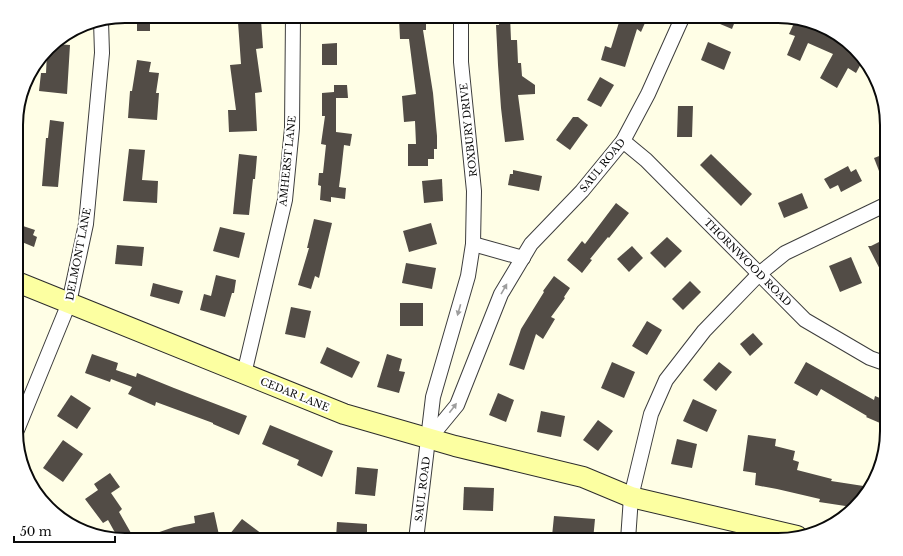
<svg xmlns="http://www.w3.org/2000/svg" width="903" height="556" viewBox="0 0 903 556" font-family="'Libre Baskerville',serif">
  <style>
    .building { fill: #524c46 }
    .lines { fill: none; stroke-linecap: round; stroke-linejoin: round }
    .street-casing { stroke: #3d3d3d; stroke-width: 16 }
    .secondary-casing { stroke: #2c2c2c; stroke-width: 22 }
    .street { stroke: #fff; stroke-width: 14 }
    .secondary { stroke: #fcffa1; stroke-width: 20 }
    .oneway { fill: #9d9d9d }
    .labels { text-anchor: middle; stroke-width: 4; stroke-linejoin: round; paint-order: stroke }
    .street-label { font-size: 10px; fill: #0a0a0a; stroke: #fff }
    .rim { fill: none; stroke: #0a0a0a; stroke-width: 2 }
  </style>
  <rect width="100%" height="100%" fill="#fffee6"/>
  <g class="building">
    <rect x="137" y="16" width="13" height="15"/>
    <path d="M409,16H426V30H423L433,93L437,136V149H434V159H428V166H408V144H416L415,121L404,122L402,96L416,94L409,39H400L399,19H409Z"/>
    <path d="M498,16H510L511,40H517L518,63H521L522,76L535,85V94L518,95L524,140L505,142L501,108L498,65L496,25H499Z"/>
    <path d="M621,16H648L641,32L637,29L625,67L601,60L605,46L611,48Z"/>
    <path d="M701,16H737L732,29Z"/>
    <path d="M261,20L263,48L256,49L262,92L255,93L257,131L229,132L228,110H236L230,65L241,64L238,22Z"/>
    <path d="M795,21L824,30L847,43L863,60L856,73L848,68L837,88L820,78L833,54L808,43L800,61L787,55L795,36L789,34Z"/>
    <path d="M708,42L731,52L724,70L701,60Z"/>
    <path d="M337,43V65H322V44Z"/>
    <path d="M55,44L70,45L67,94L39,91L41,73H46L47,52H55Z"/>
    <path d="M137,60L151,62L149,72L159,73L156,93H159L157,120L128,118L130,91H132Z"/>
    <path d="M600,77L614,85L601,107L587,100Z"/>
    <path d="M334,85H347L348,98H336V132L352,134L350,146L344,145L341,172L339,187L346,188L345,199L331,197V202L320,200L321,186L318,185L319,173H323L326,145L321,144L325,116H322V93L334,92Z"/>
    <path d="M678,106H693L692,137H677Z"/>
    <path d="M573,117H578L588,125L570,150L556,140Z"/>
    <path d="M50,120L64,122L58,187L42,186L46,138H48Z"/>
    <path d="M129,149L145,150L142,180L158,181L157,203L123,201Z"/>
    <path d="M887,153V189H886L874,158Z"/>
    <path d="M239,154L257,156L255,179H253L249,215L233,214Z"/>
    <path d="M711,154L752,194L741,206L700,165Z"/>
    <path d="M848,166L851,172L856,169L862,181L841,192L838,185L830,189L824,179Z"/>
    <path d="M513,170L542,176L539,191L508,185L510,174H513Z"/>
    <path d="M442,179L443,201L424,203L422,181Z"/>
    <path d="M802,193L808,208L784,218L778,203Z"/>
    <path d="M616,203L629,213L609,238L608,237L590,259L592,260L582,273L567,260L582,241L585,244Z"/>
    <path d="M314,219L332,223L319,278L315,276L311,289L298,285L309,248H307Z"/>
    <path d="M431,223L437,244L409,252L403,231Z"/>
    <path d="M17,224L35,230L33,235L37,237L34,247L17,240Z"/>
    <path d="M220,227L245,233L239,258L213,251Z"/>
    <path d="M667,237L682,251L665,268L650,253Z"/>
    <path d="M887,238V283L868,246H871Z"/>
    <path d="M117,245L144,247L142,266L115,264Z"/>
    <path d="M632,246L643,258L629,272L617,259Z"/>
    <path d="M851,257L862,283L840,292L829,266Z"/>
    <path d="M406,263L436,268L432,289L402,283Z"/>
    <path d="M216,275L236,280L234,293H232L225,317L200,310L204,294L211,296Z"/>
    <path d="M554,276L570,288L564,297L565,298L551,317L555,319L543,339L536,334L524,370L509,365L521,329L544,292L543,291Z"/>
    <path d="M690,281L701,292L683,310L672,299Z"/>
    <path d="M153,283L183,291L179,304L150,296Z"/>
    <rect x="400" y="303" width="23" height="23"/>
    <path d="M291,307L311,311L305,338L285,334Z"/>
    <path d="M647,321L662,330L647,355L632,346Z"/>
    <path d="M753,333L763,344L750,356L740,344Z"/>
    <path d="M327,347L360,362L352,378L320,363Z"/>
    <path d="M92,354L118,363L116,370L136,377L137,373L174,388L247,416L239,435L213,424V423L156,402L155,406L128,394L132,387L111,379L110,382L85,373Z"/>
    <path d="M387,354L402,359L399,371L405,372L399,393L377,387Z"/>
    <path d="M612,362L635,372L624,398L601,388Z"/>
    <path d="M719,362L732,372L716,391L703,380Z"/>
    <path d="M806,362L874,400L875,396L887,401V426L866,417L867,416L821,389L817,396L794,383Z"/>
    <path d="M498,393L514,400L506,422L489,415Z"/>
    <path d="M71,395L91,408L77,429L57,416Z"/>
    <path d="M693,399L717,410L707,432L683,421Z"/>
    <path d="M541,411L565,416L561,437L537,432Z"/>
    <path d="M598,420L613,431L598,451L583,440Z"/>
    <path d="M270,425L333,451L322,477L297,465L299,460L262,444Z"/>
    <path d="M748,435L776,439L775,446L795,451L793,460L799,462L797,470L832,479L831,481L870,487L869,491L852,507L819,502L820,499L777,489L755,485L756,473L743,471Z"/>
    <path d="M677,439L697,444L692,468L671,464Z"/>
    <path d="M63,440L83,454L63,482L43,468Z"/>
    <path d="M357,467L378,469L375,496L355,494Z"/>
    <path d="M110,473L120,487L111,493L122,509L119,512L135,540H125L118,538L108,520L103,523L85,499L98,490L94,484Z"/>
    <path d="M464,487L494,488L493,511L463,510Z"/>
    <path d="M214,512L219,535L194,540H142V538L174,527L195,523L194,516Z"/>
    <path d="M554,516L595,519L593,540H572V538L552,536Z"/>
    <path d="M242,519L270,540H236L229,535Z"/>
    <path d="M337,522L367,524V540H346V538H336Z"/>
  </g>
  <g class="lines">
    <defs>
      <g id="street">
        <path d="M623,141L646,160L805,320L870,358L887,364"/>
        <path d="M473,244L523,258"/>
        <path d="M244,374L285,200L292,128L293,16"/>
        <path d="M17,430L69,303L86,224L102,53L101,21"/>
        <path d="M429,439L457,405L501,294L531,244L582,191L623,141L648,94L683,16"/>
        <path d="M416,540L433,397L468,276L473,244L474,191L461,62V16"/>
        <path d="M628,540L631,497L651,414L666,380L704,331L759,274L785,253L887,204"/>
      </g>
      <path id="secondary" d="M17,282L344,414L455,446L583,477L631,497L797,536"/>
    </defs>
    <use href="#street" class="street-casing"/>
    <use href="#secondary" class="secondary-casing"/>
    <use href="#street" class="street"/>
    <use href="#secondary" class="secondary"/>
  </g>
  <defs><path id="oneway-solid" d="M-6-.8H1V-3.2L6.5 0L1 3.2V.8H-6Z"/></defs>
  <g class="oneway">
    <use href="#oneway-solid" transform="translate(504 289) rotate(-60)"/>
    <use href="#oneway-solid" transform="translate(459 310) rotate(106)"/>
    <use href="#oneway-solid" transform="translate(453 408) rotate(-53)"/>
  </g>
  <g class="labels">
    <g class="street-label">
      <text transform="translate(468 130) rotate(-96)" y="4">ROXBURY DRIVE</text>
      <text transform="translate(287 161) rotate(-84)" y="4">AMHERST LANE</text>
      <text transform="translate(602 165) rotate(-51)" y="4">SAUL ROAD</text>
      <text transform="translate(78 254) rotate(-79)" y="4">DELMONT LANE</text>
      <text transform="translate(748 262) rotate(45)" y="4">THORNWOOD ROAD</text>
      <text transform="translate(295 394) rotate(22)" y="4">CEDAR LANE</text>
      <text transform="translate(422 489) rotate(-83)" y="4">SAUL ROAD</text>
    </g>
  </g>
  <path d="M0 0H903V556H0ZM125 23H778A102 102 0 0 1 880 125V431A102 102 0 0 1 778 533H125A102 102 0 0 1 23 431V125A102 102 0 0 1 125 23Z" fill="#fff" fill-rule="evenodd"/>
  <path class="rim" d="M125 23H778A102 102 0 0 1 880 125V431A102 102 0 0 1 778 533H125A102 102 0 0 1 23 431V125A102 102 0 0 1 125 23Z"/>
  <path d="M14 536v6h101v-6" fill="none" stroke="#0a0a0a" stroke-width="2"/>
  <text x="20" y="536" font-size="12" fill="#0a0a0a" stroke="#ffffff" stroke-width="3" paint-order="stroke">50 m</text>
</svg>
